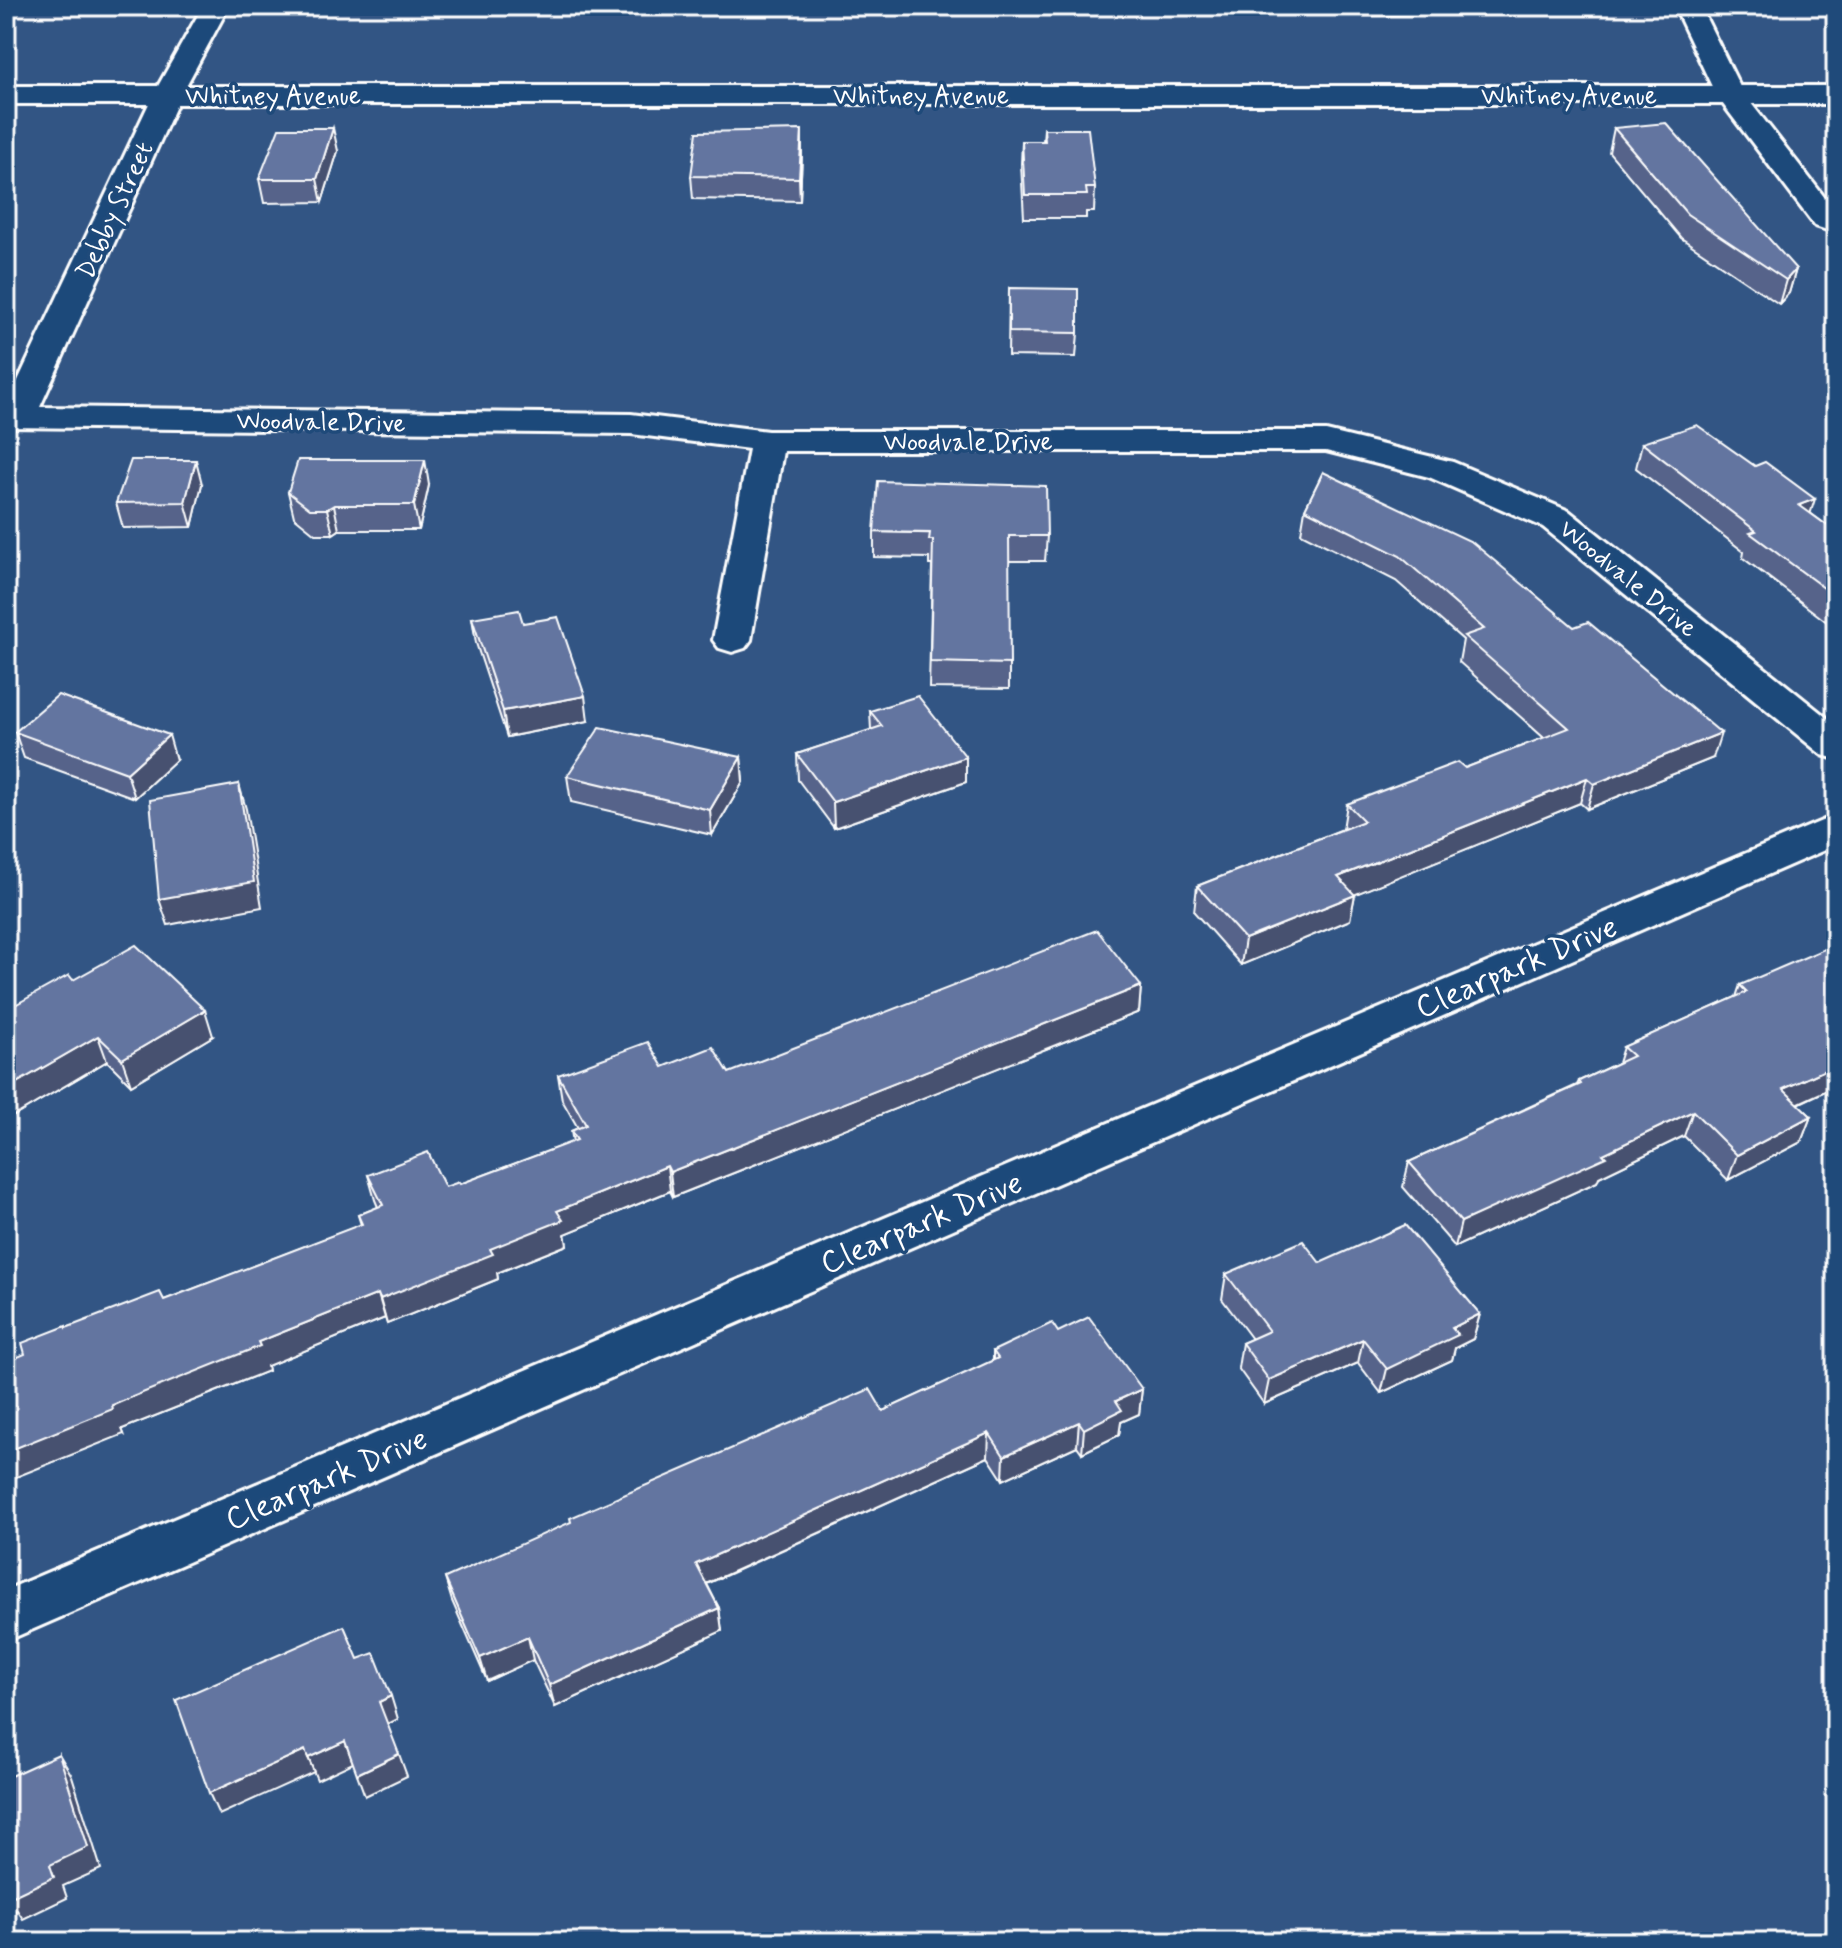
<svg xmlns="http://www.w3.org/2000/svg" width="1842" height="1948" viewBox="0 0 1842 1948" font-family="Mynerve,sans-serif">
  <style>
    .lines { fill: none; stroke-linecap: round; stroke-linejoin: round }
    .minor-casing { stroke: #fff; stroke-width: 6 }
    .secondary-casing { stroke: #fff; stroke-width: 6 }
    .minor { fill: #1f4a7a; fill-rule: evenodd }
    .secondary { fill: #1f4a7a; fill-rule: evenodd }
    .wall { fill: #56648a; stroke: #fff; stroke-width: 2 }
    .shaded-wall { fill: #465170; stroke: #fff; stroke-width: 2 }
    .building { fill: #6474a0; stroke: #fff; stroke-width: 2 }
    .labels { text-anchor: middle; stroke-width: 7; stroke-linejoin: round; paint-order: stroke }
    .far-street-label { font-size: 26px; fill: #fff; stroke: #1f4a7a }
    .street-label { font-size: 32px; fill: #fff; stroke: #1f4a7a }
  </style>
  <rect width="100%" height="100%" fill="#325584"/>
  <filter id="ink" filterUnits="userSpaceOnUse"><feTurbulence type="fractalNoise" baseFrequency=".0125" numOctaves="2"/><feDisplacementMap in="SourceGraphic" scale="16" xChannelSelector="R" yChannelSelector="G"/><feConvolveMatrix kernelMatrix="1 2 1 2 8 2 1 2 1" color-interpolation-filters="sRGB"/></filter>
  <g filter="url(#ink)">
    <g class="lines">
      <defs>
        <g id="minor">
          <path d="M203,6H229L181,95L40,407L631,414L768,431H1326L1453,462L1569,511L1836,725V759L1822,755L1543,527L1429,477L1326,451H783L751,640L745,648L732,652L719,648L713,640L749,449L631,434L6,427V406L153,95Z"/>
          <path d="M1674,6H1700L1743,93L1836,212V233L1815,226L1716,95Z"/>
          <path d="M1836,815V845L6,1641V1590Z"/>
        </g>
        <rect id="secondary" x="6" y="86" width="1830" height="18"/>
      </defs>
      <use href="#minor" class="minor-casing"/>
      <use href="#secondary" class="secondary-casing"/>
      <use href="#minor" class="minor"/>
      <use href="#secondary" class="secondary"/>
    </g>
    <g class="wall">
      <path d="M1358,6H1491L1490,12L1361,16Z"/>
      <path d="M1614,128L1796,269L1789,293L1779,304L1681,238L1609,152Z"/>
      <path d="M1044,129L1095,188L1094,212H1086V218H1024L1021,164L1022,141H1043Z"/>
      <path d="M338,151L322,202L264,203L259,179Z"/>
      <path d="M802,153L800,201L693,199L691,176Z"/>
      <path d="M1009,288L1078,333L1076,357L1008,356Z"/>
      <path d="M1642,443L1810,513L1836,532V629L1743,558L1744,552L1636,468Z"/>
      <path d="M1323,472L1713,758L1587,809L1580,803L1355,894L1350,920L1241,965L1194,912L1197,886L1343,829L1347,804L1465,768L1544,738L1459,662L1463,640L1396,581L1301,533L1305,509Z"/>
      <path d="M202,484L192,527L123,528L116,503Z"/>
      <path d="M429,485L419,530H339L333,534H315L294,517L288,492Z"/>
      <path d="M874,532L1047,536L1045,561H1009V689L929,688L932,565H929V558L874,557Z"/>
      <path d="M472,618L523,623L588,721L507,737L476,643Z"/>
      <path d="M870,711L966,757V782L834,828L798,780L797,754L871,730Z"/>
      <path d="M15,732L176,760L135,798L24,758Z"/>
      <path d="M741,757L743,782L712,835L571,802L567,776Z"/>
      <path d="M73,980L213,1036L131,1085L107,1061L14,1116L6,1107V1010Z"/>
      <path d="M1740,985L1836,1086L1798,1104L1811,1116L1801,1142L1728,1180L1684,1136L1599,1177L1597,1182L1455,1247L1403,1187L1409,1162L1577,1085L1579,1081L1618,1063L1623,1047L1736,997Z"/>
      <path d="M1141,986L1139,1012L673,1197L670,1191L565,1234L567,1245L497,1273L498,1279L387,1324L385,1318L267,1366L268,1371L122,1429L124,1434L25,1354L66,1328L164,1300L361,1225L358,1215L378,1207L375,1200L368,1175L445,1187L460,1184L573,1142L571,1131L578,1128L562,1100L558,1075L663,1067L729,1073Z"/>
      <path d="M1320,1263L1480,1314L1473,1339L1455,1348L1452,1360L1381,1393L1358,1363L1264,1404L1238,1368L1242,1343L1252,1339L1222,1299L1226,1274Z"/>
      <path d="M1058,1332L1142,1389L1139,1414L1121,1422L1119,1435L1082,1453L1077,1446L1003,1480L988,1457L707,1584L719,1608L722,1631L555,1707L533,1660L487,1681L452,1601L445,1578L883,1411L993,1361V1351Z"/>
    </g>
    <g class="shaded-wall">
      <path d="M333,128L338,151L322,202L317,179Z"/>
      <path d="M802,130V153L800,201L799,178Z"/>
      <path d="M1796,269L1789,293L1779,304L1786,280Z"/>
      <path d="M196,460L202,484L192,527L185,502Z"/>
      <path d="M425,460L429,485L419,530L414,505Z"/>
      <path d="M1815,499L1807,524L1799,505Z"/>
      <path d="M334,505L339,530L333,534L327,509Z"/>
      <path d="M585,696L588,721L507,737L503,711Z"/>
      <path d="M1721,733L1713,758L1587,809L1594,784Z"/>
      <path d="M169,735L176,760L135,798L127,773Z"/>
      <path d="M741,757L743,782L712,835L710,810Z"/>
      <path d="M966,757V782L834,828L833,802Z"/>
      <path d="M1587,778L1580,803L1334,903L1338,877Z"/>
      <path d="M239,784L246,809L262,907L168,925L159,899Z"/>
      <path d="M1355,895L1350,920L1241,965L1245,939Z"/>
      <path d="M1141,986L1139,1012L673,1197L670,1172Z"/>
      <path d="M205,1010L213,1036L131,1085L122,1059Z"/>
      <path d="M98,1036L107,1061L14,1116L6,1097V1089Z"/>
      <path d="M1836,1065V1086L1773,1115L1783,1089Z"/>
      <path d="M1693,1111L1684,1136L1599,1177L1597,1182L1455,1247L1461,1222Z"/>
      <path d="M1811,1116L1801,1142L1728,1180L1737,1155Z"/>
      <path d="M667,1166L670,1191L565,1234L567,1245L497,1273L498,1279L387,1324L380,1299L490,1249L557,1211Z"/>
      <path d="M378,1294L385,1318L267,1366L268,1371L122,1429L124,1434L6,1481V1452L258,1342Z"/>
      <path d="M1480,1314L1473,1339L1455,1348L1452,1360L1381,1393L1387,1369L1452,1328Z"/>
      <path d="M1363,1339L1358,1363L1264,1404L1269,1380Z"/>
      <path d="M1142,1389L1139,1414L1121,1422L1119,1435L1082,1453L1084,1429L1116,1401Z"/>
      <path d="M1079,1422L1077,1446L1003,1480L1004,1456Z"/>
      <path d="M989,1433L988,1457L699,1587L696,1564Z"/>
      <path d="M719,1608L722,1631L555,1707L549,1685Z"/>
      <path d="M528,1637L533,1660L487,1681L480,1658Z"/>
      <path d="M391,1696L398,1719L386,1725L379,1702Z"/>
      <path d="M345,1741L353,1763L317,1780L308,1758Z"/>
      <path d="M305,1750L314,1772L219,1815L209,1793Z"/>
      <path d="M59,1754L72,1776L101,1869L63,1886L67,1898L23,1919L17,1910L6,1915V1888L50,1865Z"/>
      <path d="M399,1754L407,1776L365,1796L357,1774Z"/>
    </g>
    <g class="building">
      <path d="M1666,123L1796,269L1786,280L1687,214L1614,128Z"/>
      <path d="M279,128H333L317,179H259Z"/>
      <path d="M1044,129H1088L1095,188H1086L1087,195H1025L1022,141H1045Z"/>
      <path d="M802,130L799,178L691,176L697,132Z"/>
      <path d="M1009,288L1078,289V333L1009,332Z"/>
      <path d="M1697,425L1755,466L1765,462L1815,499L1799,505L1836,532V597L1750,533L1756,531L1642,443Z"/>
      <path d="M131,460H196L185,502L116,503Z"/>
      <path d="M298,460H425L414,505H334L327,509H310L288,492Z"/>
      <path d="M1323,472L1472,542L1574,627L1588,622L1721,733L1594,784L1587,778L1338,877L1355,895L1245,939L1197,886L1364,821L1347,804L1458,762L1465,768L1569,728L1464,636L1484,629L1400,556L1305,509Z"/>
      <path d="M878,481L1046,486L1047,536H1009L1010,664L930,662L933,540H929L930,533L874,532Z"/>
      <path d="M519,610L523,623L558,617L585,696L503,711L472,618Z"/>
      <path d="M58,695L169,735L127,773L15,732Z"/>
      <path d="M918,696L966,757L833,802L797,754L882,726L870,711Z"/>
      <path d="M600,727L741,757L710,810L567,776Z"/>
      <path d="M239,784L254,882L159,899L150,800Z"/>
      <path d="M1097,930L1141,986L670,1172L667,1166L557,1211L563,1220L490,1249L493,1254L380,1299L378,1294L258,1342L260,1346L112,1405L113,1409L6,1452V1362L25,1354L22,1343L66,1326V1328L160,1292L164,1300L362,1224L358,1215L383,1205L368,1175L428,1152L445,1187L459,1182L460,1184L577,1140L571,1131L586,1125L558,1075L648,1042L663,1067L713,1047L729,1073Z"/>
      <path d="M1836,944V1065L1783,1089L1811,1116L1737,1155L1693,1111L1603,1154L1606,1157L1461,1222L1409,1162L1581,1084L1579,1081L1633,1056L1623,1047L1747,992L1740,985Z"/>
      <path d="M136,945L205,1010L122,1059L98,1036L6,1089V1010L69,975L73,980Z"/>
      <path d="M1405,1225L1480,1314L1452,1328L1458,1335L1387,1369L1363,1339L1269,1380L1242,1343L1269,1331L1226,1274L1303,1241L1320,1263Z"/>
      <path d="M1089,1317L1142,1389L1116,1401L1122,1410L1084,1429L1079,1422L1004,1456L989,1433L696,1564L719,1608L549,1685L528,1637L480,1658L445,1578L571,1522L570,1518L870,1389L883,1411L998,1358L993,1351L1052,1323L1058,1332Z"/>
      <path d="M344,1626L358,1659L374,1653L391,1696L379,1702L399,1754L357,1774L345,1741L308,1758L305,1750L209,1793L176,1700Z"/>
      <path d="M59,1754L88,1847L50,1865L54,1877L9,1898L6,1888V1778Z"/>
    </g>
  </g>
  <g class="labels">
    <g class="far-street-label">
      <text x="273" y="104">Whitney Avenue</text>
      <text x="921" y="104">Whitney Avenue</text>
      <text x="1569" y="104">Whitney Avenue</text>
      <text transform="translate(114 210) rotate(-65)" y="9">Debby Street</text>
      <text transform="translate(321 421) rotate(1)" y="9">Woodvale Drive</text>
      <text x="968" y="450">Woodvale Drive</text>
      <text transform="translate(1629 578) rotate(39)" y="9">Woodvale Drive</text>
    </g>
    <g class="street-label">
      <text transform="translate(1516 966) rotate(-23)" y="11">Clearpark Drive</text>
      <text transform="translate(921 1222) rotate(-23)" y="11">Clearpark Drive</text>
      <text transform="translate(326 1478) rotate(-23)" y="11">Clearpark Drive</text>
    </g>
  </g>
  <rect width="1842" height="1948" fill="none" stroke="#1f4a7a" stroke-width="32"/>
  <rect x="16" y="16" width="1810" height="1916" fill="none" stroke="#fff" stroke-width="3" filter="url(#ink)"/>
</svg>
